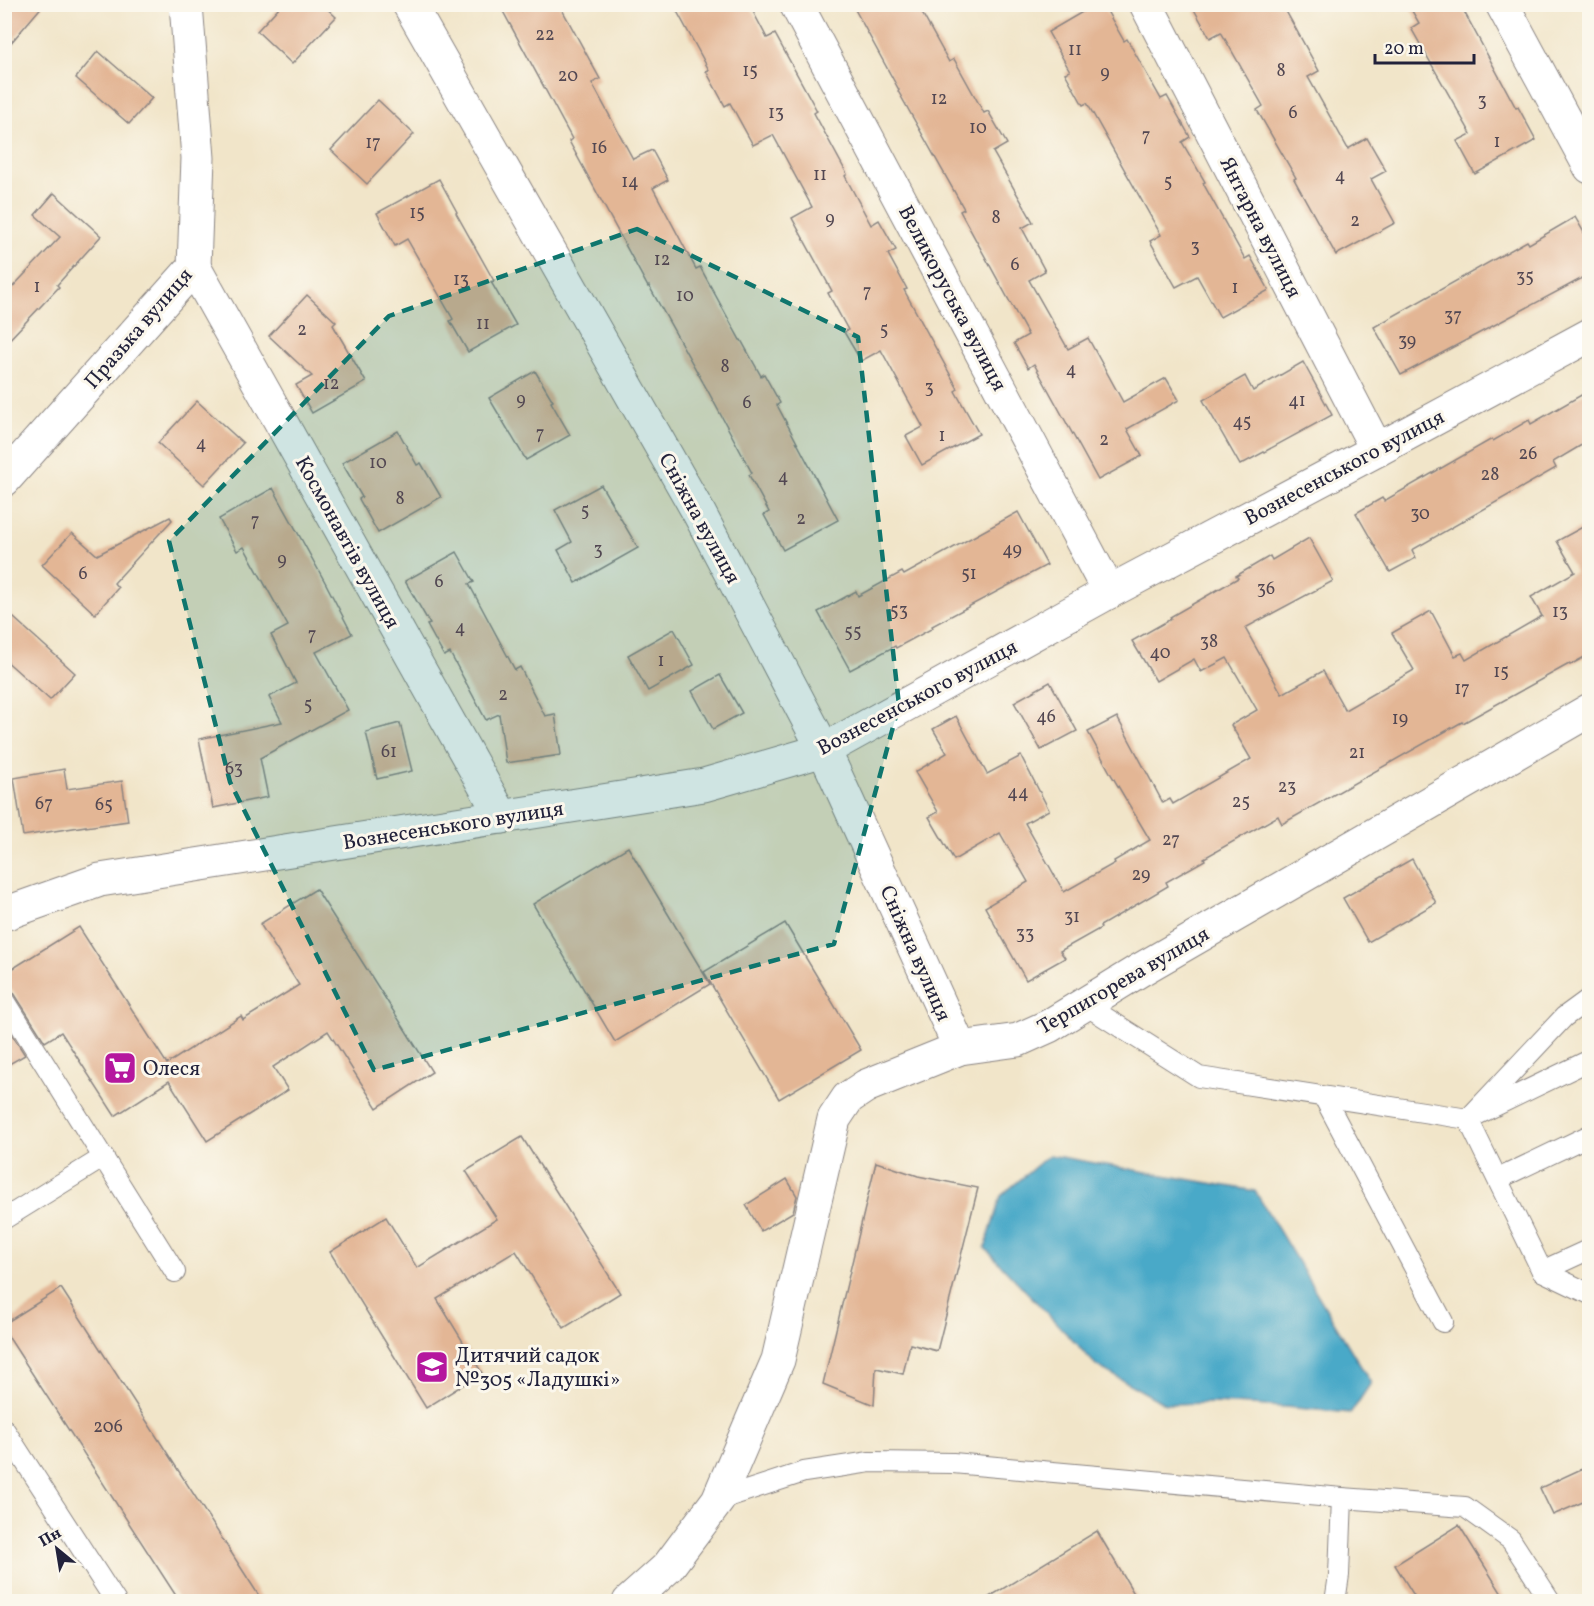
<svg xmlns="http://www.w3.org/2000/svg" width="1594" height="1606" viewBox="0 0 1594 1606" font-family="Vollkorn,serif">
  <style>
    .water { fill: #49a9c8; stroke: #366682; stroke-width: 1.5 }
    .building { fill: #e3b695 }
    .lines { fill: none; stroke-linecap: round; stroke-linejoin: round }
    .lane-casing { stroke: #8a8482; stroke-width: 22 }
    .street-casing { stroke: #8a8482; stroke-width: 35 }
    .lane { stroke: #fff; stroke-width: 20 }
    .street { stroke: #fff; stroke-width: 33 }
    .marked { fill: #0f766e; fill-opacity: 0.2; stroke: #0f766e; stroke-width: 4.5; stroke-dasharray: 12 8; stroke-linejoin: round }
    .labels { text-anchor: middle; stroke-width: 6; stroke-linejoin: round; paint-order: stroke }
    .number-label { font-size: 18px; fill: #524752 }
    .street-label { font-size: 21px; fill: #22223b; stroke: #fbf7ec }
    .poi-label { font-size: 21px; fill: #22223b; stroke: #fbf7ec; text-anchor: start }
  </style>
  <rect width="100%" height="100%" fill="#fbf7ec"/>
  <filter id="ink" filterUnits="userSpaceOnUse"><feTurbulence type="fractalNoise" baseFrequency=".0167" numOctaves="2"/><feDisplacementMap in="SourceGraphic" scale="12" xChannelSelector="R" yChannelSelector="G"/><feConvolveMatrix kernelMatrix="1 2 1 2 8 2 1 2 1" color-interpolation-filters="sRGB"/></filter>
  <filter id="wash" filterUnits="userSpaceOnUse"><feTurbulence type="fractalNoise" baseFrequency=".008" numOctaves="4" result="noise"/><feDisplacementMap in="SourceGraphic" scale="24" xChannelSelector="R" yChannelSelector="G"/><feGaussianBlur stdDeviation="1.35" result="paint"/><feColorMatrix in="noise" values="0 0 0 0 0 0 0 0 0 0 0 0 0 0 0 0 0 1.4 0 .05"/><feComposite in="paint" operator="in"/></filter>
  <g filter="url(#wash)">
    <rect width="100%" height="100%" fill="#f1e5c9"/>
    <path class="water" d="M1049,1155L1255,1191L1371,1383L1351,1413L1285,1407L1215,1403L1165,1404L1097,1366L985,1248L1001,1196Z"/>
    <g id="blocks">
      <g class="building">
        <path d="M4,4H44L4,51Z"/>
        <path d="M282,4H322L336,17L292,64L257,31Z"/>
        <path d="M499,4H559L600,79L592,83L633,159L652,150L668,180L653,188L696,269L700,267L740,340H741L761,376L764,374L780,403L777,405L838,520L783,550L764,515L769,512L749,475L752,473L709,393L649,286L648,287L569,141L572,139Z"/>
        <path d="M673,4H749L767,38L775,34L817,111L814,113L847,174L845,176L871,225L879,220L896,250L888,254L907,289L904,290L958,389L955,391L979,434L922,465L906,436L923,427L881,350L861,361L844,332L848,330L828,293L832,291L792,218L812,207L773,135L753,145L730,103L725,106L706,71L709,70Z"/>
        <path d="M852,4H917L949,62L954,59L984,113L988,111L1007,144L993,152L1033,222L1022,228L1045,271L1029,280L1068,349L1088,338L1123,402L1166,378L1179,400L1127,429L1142,456L1098,480L1034,364L1028,368L1014,343L1028,335L960,211L964,209L898,91L899,90Z"/>
        <path d="M1096,4H1103L1124,41L1127,39L1161,99L1167,96L1190,137L1182,142L1205,182L1203,183L1245,259L1250,256L1269,290L1220,317L1197,276L1176,287L1150,241L1161,235L1087,103L1083,105L1065,73L1070,71L1048,32Z"/>
        <path d="M1191,4H1282L1319,71L1308,77L1348,149L1367,138L1386,171L1371,179L1395,223L1336,255L1294,179L1296,178L1257,110L1263,106L1221,32L1210,38Z"/>
        <path d="M1408,4H1460L1516,108L1518,107L1536,140L1475,174L1457,141L1471,134L1411,28L1419,23Z"/>
        <path d="M98,51L152,98L129,124L76,78Z"/>
        <path d="M378,100L414,134L367,184L331,150Z"/>
        <path d="M439,179L457,212L456,213L494,281L491,282L516,325L468,352L450,321L453,319L407,239L395,246L377,213Z"/>
        <path d="M54,193L101,236L57,285L59,287L4,345V296L60,237L35,215Z"/>
        <path d="M1575,217L1590,243V274L1401,375L1374,327L1527,241L1529,244Z"/>
        <path d="M307,295L336,322L333,325L366,382L312,413L296,385L312,376L269,336Z"/>
        <path d="M1303,362L1332,415L1240,465L1203,400L1245,376L1253,391Z"/>
        <path d="M535,371L553,401L551,402L570,435L526,460L489,398Z"/>
        <path d="M1590,390V440L1553,462L1556,468L1412,550L1416,558L1390,572L1356,513L1382,498L1384,501L1492,439L1493,441L1529,420L1531,424Z"/>
        <path d="M197,401L243,443L204,485L158,443Z"/>
        <path d="M398,431L417,465L421,463L441,497L378,533L359,499L362,497L342,463Z"/>
        <path d="M601,485L638,548L576,583L558,550L572,542L555,510Z"/>
        <path d="M273,488L325,582L352,634L316,652L348,710L260,758L268,797L213,808L199,739L282,722L269,697L296,683L271,635L288,626L244,547L237,551L219,519Z"/>
        <path d="M1018,512L1047,565L932,626L933,628L896,648L895,646L850,670L818,612L856,591L858,596L902,572L904,575Z"/>
        <path d="M170,517L172,520L114,583L118,588L95,614L42,565L72,533L97,555Z"/>
        <path d="M1590,523V654L1570,665L1569,664L1463,723L1462,722L1282,824L1278,816L1204,858L1205,860L1166,882L1168,886L1100,926L1101,928L1060,951L1065,958L1026,980L985,907L1028,882L1000,833L954,860L929,817L938,812L915,772L947,753L933,729L956,716L987,774L1021,756L1049,810L1025,823L1064,892L1115,863L1114,861L1150,840L1112,776L1088,732L1117,717L1163,803L1170,799L1173,804L1251,759L1231,725L1257,710L1227,658L1201,672L1194,659L1156,681L1132,641L1171,619L1170,617L1238,578L1236,576L1270,556L1272,560L1309,538L1333,581L1245,628L1282,694L1323,671L1345,710L1414,670L1392,633L1431,611L1455,656L1462,653L1466,660L1542,616L1531,597L1575,572L1557,541Z"/>
        <path d="M457,552L474,582L469,584L515,670L520,667L545,716L555,714L561,755L506,763L499,714L486,720L450,653L444,656L427,625L430,624L405,581Z"/>
        <path d="M4,609L75,673L50,700L4,659Z"/>
        <path d="M674,629L694,665L648,691L628,655Z"/>
        <path d="M720,675L742,713L713,729L692,691Z"/>
        <path d="M1050,682L1077,731L1041,750L1014,702Z"/>
        <path d="M400,723L412,771L377,779L366,732Z"/>
        <path d="M64,769L67,789L122,781L128,821L86,827V826L23,836L14,778Z"/>
        <path d="M628,847L710,984L615,1042L533,904Z"/>
        <path d="M1412,859L1436,903L1368,942L1343,898Z"/>
        <path d="M316,889L432,1072L377,1108L328,1031L273,1067L288,1090L207,1141L169,1081L115,1116L61,1032L45,1042L14,993L10,989L4,987V974L79,927L167,1064L241,1016L243,1020L299,985L260,924Z"/>
        <path d="M785,923L861,1050L779,1099L704,972Z"/>
        <path d="M4,1022L25,1055L4,1067Z"/>
        <path d="M522,1137L620,1293L564,1328L516,1251L437,1299L482,1373L426,1408L330,1252L386,1217L417,1268L497,1219L466,1171Z"/>
        <path d="M876,1162L918,1176L978,1188L937,1351L910,1344L903,1374L876,1368L874,1405L823,1384Z"/>
        <path d="M787,1179L797,1196L793,1212L761,1231L746,1205Z"/>
        <path d="M61,1288L263,1602H180L4,1330V1324Z"/>
        <path d="M1590,1465V1499L1553,1515L1540,1488Z"/>
        <path d="M1459,1525L1507,1602H1418L1395,1565Z"/>
        <path d="M1097,1531L1139,1602H981Z"/>
      </g>
    </g>
  </g>
  <g filter="url(#ink)">
    <use href="#blocks" fill-opacity="0" stroke="#8a8482" stroke-width="1.5"/>
    <g class="lines">
      <defs>
        <g id="lane">
          <path d="M1590,998L1564,1017L1468,1119L1542,1271L1590,1294"/>
          <path d="M4,999L175,1272"/>
          <path d="M1084,1004L1199,1077L1468,1119L1590,1060"/>
          <path d="M1324,1097L1443,1322"/>
          <path d="M1498,1179L1590,1135"/>
          <path d="M4,1219L104,1157"/>
          <path d="M1542,1271L1590,1249"/>
          <path d="M4,1429L116,1602"/>
          <path d="M718,1500L804,1472L870,1462L953,1463L1342,1498L1465,1507L1511,1540L1551,1602"/>
          <path d="M1335,1602L1339,1575L1342,1498"/>
        </g>
        <g id="street">
          <path d="M409,4L699,513L824,750L960,1048"/>
          <path d="M796,4L1109,592"/>
          <path d="M1146,4L1377,450"/>
          <path d="M1502,4L1590,167"/>
          <path d="M194,267L502,817"/>
          <path d="M4,480L194,267L198,158L186,4"/>
          <path d="M4,914L100,880L704,785L824,750L1109,592L1377,450L1590,335"/>
          <path d="M629,1602L668,1567L718,1500L778,1360L834,1119L848,1098L866,1086L960,1048L1018,1040L1049,1026L1140,970L1590,710"/>
        </g>
      </defs>
      <use href="#lane" class="lane-casing"/>
      <use href="#street" class="street-casing"/>
      <use href="#lane" class="lane"/>
      <use href="#street" class="street"/>
    </g>
  </g>
  <path class="marked" d="M637,229L858,337L899,705L834,944L374,1070L230,782L169,541L389,316Z"/>
  <defs>
    <symbol id="supermarket-square" viewBox="-11 -11 22 22"><rect x="-9" y="-9" width="18" height="18" rx="4" fill="#b5179e" stroke="#fbf7ec"/><path d="M-6-5.5h2.5l.6 2H6L4.5 2H-2.5L-4.4-4H-6ZM-1.5 3.2a1.3 1.3 0 1 0 .1 0ZM3 3.2a1.3 1.3 0 1 0 .1 0Z" fill="#fff"/></symbol>
    <symbol id="school-square" viewBox="-11 -11 22 22"><rect x="-9" y="-9" width="18" height="18" rx="4" fill="#b5179e" stroke="#fbf7ec"/><path d="M0-5L7-2L0 1L-7-2ZM-4 1L0 2.5L4 1V4Q0 6-4 4Z" fill="#fff"/></symbol>
  </defs>
  <g fill-rule="evenodd">
    <use href="#supermarket-square" x="101" y="1049" width="38" height="38"/>
    <use href="#school-square" x="413" y="1348" width="38" height="38"/>
  </g>
  <g class="labels">
    <g class="number-label">
      <text x="545" y="40">22</text>
      <text x="1075" y="55">11</text>
      <text x="750" y="76">15</text>
      <text x="1281" y="76">8</text>
      <text x="1105" y="78">9</text>
      <text x="568" y="81">20</text>
      <text x="939" y="104">12</text>
      <text x="1482" y="106">3</text>
      <text x="776" y="118">13</text>
      <text x="1293" y="118">6</text>
      <text x="978" y="133">10</text>
      <text x="1146" y="141">7</text>
      <text x="1497" y="147">1</text>
      <text x="373" y="148">17</text>
      <text x="599" y="153">16</text>
      <text x="820" y="180">11</text>
      <text x="1340" y="181">4</text>
      <text x="630" y="187">14</text>
      <text x="1168" y="187">5</text>
      <text x="417" y="218">15</text>
      <text x="996" y="223">8</text>
      <text x="830" y="224">9</text>
      <text x="1355" y="226">2</text>
      <text x="1195" y="252">3</text>
      <text x="662" y="265">12</text>
      <text x="1015" y="270">6</text>
      <text x="1525" y="282">35</text>
      <text x="461" y="285">13</text>
      <text x="37" y="292">1</text>
      <text x="1235" y="293">1</text>
      <text x="867" y="297">7</text>
      <text x="685" y="301">10</text>
      <text x="1453" y="321">37</text>
      <text x="483" y="329">11</text>
      <text x="302" y="335">2</text>
      <text x="884" y="335">5</text>
      <text x="1407" y="346">39</text>
      <text x="725" y="372">8</text>
      <text x="1071" y="375">4</text>
      <text x="331" y="389">12</text>
      <text x="929" y="393">3</text>
      <text x="521" y="405">9</text>
      <text x="1297" y="406">41</text>
      <text x="747" y="408">6</text>
      <text x="1242" y="427">45</text>
      <text x="540" y="439">7</text>
      <text x="942" y="441">1</text>
      <text x="1104" y="445">2</text>
      <text x="201" y="449">4</text>
      <text x="1528" y="459">26</text>
      <text x="378" y="468">10</text>
      <text x="1490" y="480">28</text>
      <text x="783" y="482">4</text>
      <text x="400" y="504">8</text>
      <text x="585" y="516">5</text>
      <text x="1420" y="519">30</text>
      <text x="801" y="524">2</text>
      <text x="255" y="526">7</text>
      <text x="598" y="555">3</text>
      <text x="1012" y="555">49</text>
      <text x="282" y="565">9</text>
      <text x="83" y="579">6</text>
      <text x="969" y="579">51</text>
      <text x="439" y="587">6</text>
      <text x="1266" y="594">36</text>
      <text x="899" y="616">53</text>
      <text x="1560" y="617">13</text>
      <text x="460" y="633">4</text>
      <text x="853" y="637">55</text>
      <text x="312" y="640">7</text>
      <text x="1209" y="647">38</text>
      <text x="1160" y="658">40</text>
      <text x="661" y="666">1</text>
      <text x="1501" y="677">15</text>
      <text x="1462" y="694">17</text>
      <text x="503" y="700">2</text>
      <text x="308" y="710">5</text>
      <text x="1046" y="722">46</text>
      <text x="1400" y="724">19</text>
      <text x="389" y="757">61</text>
      <text x="1357" y="758">21</text>
      <text x="234" y="774">63</text>
      <text x="1287" y="792">23</text>
      <text x="1018" y="798">44</text>
      <text x="1241" y="807">25</text>
      <text x="44" y="809">67</text>
      <text x="104" y="810">65</text>
      <text x="1171" y="845">27</text>
      <text x="1141" y="880">29</text>
      <text x="1072" y="922">31</text>
      <text x="1025" y="939">33</text>
      <text x="108" y="1432">206</text>
    </g>
    <g class="street-label">
      <text transform="translate(1261 227) rotate(63)" y="7">Янтарна вулиця</text>
      <text transform="translate(953 298) rotate(62)" y="7">Великоруська вулиця</text>
      <text transform="translate(138 328) rotate(-49)" y="7">Празька вулиця</text>
      <text transform="translate(1344 467) rotate(-28)" y="7">Вознесенського вулиця</text>
      <text transform="translate(700 518) rotate(61)" y="7">Сніжна вулиця</text>
      <text transform="translate(348 542) rotate(61)" y="7">Космонавтів вулиця</text>
      <text transform="translate(917 697) rotate(-28)" y="7">Вознесенського вулиця</text>
      <text transform="translate(453 825) rotate(-9)" y="7">Вознесенського вулиця</text>
      <text transform="translate(916 953) rotate(66)" y="7">Сніжна вулиця</text>
      <text transform="translate(1123 980) rotate(-30)" y="7">Терпигорева вулиця</text>
    </g>
    <g class="poi-label">
      <text x="143" y="1075">Олеся</text>
      <text x="455" y="1362">Дитячий садок<tspan x="455" dy="24">№305 «Ладушкі»</tspan></text>
    </g>
  </g>
  <rect width="1594" height="1606" fill="none" stroke="#fbf7ec" stroke-width="24"/>
  <g transform="translate(57 1549) rotate(330)" stroke="#fbf7ec" stroke-width="4.5" paint-order="stroke">
  <path d="M0-4.5L10 22L0 15L-10 22Z" fill="#22223b"/>
  <text y="-9" font-size="16" font-weight="bold" text-anchor="middle" fill="#22223b">Пн</text>
  </g>
  <path d="M1375 54v9h99v-9" fill="none" stroke="#22223b" stroke-width="3"/>
  <text x="1384" y="54" font-size="18" fill="#22223b" stroke="#fbf7ec" stroke-width="4.5" paint-order="stroke">20 m</text>
</svg>
